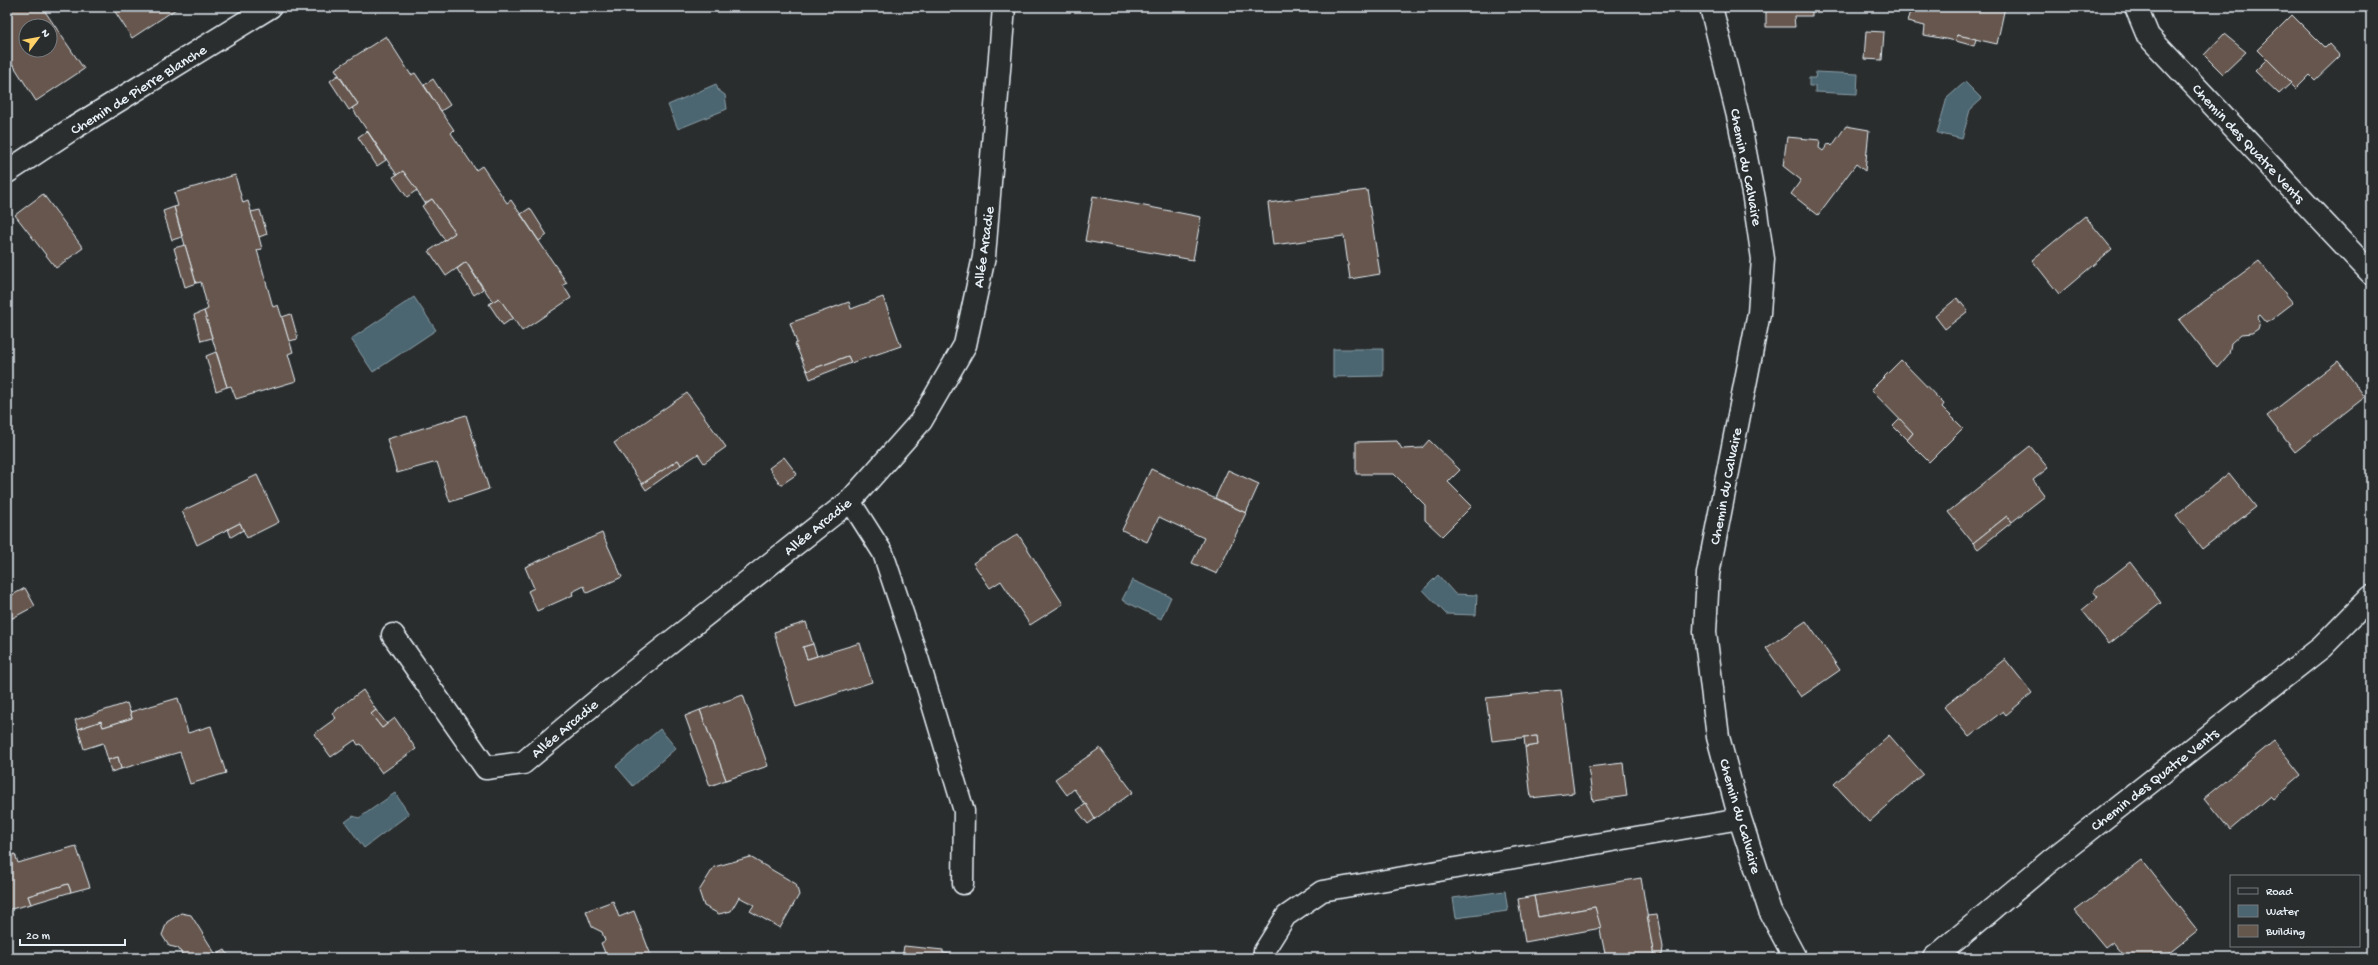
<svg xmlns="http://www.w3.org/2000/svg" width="2378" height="965" viewBox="0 0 2378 965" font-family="'Gochi Hand',sans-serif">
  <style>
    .water { fill: #4c6671; stroke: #8a9ea7 }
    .building { fill: #66574d; stroke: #e8f1f8; fill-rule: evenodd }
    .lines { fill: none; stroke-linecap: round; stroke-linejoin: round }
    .service-casing { stroke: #e8f1f8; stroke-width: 23 }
    .minor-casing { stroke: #e8f1f8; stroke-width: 25 }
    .tertiary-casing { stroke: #e8f1f8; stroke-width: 25 }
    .service { stroke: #2a2d2e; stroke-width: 20 }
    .minor { stroke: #2a2d2e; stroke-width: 22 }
    .tertiary { stroke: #2a2d2e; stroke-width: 22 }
    .labels { text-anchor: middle; stroke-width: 4; stroke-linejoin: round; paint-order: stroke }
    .street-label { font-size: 15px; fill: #e8f1f8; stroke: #2a2d2e }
  </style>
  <rect width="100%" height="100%" fill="#2a2d2e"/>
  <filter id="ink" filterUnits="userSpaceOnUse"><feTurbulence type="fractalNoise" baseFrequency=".025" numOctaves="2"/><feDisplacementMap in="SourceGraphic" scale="8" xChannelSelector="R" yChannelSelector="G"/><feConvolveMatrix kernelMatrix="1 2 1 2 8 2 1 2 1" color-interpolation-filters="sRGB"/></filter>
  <g filter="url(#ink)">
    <g class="water">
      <path d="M1816,72L1858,74L1857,94L1815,92V86H1809V78H1815Z"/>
      <path d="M1965,82L1982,99L1970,110L1962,139L1937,133L1947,98Z"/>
      <path d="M716,84L718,90L725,95L727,109L678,129L668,105Z"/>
      <path d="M414,297L436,330L373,372L351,339Z"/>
      <path d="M1333,349H1383V376L1333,377Z"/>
      <path d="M1438,575L1455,594L1477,595L1476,615L1446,614L1423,590Z"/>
      <path d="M1132,580L1171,597L1161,619L1122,600Z"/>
      <path d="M660,729L676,748L633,786L616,766Z"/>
      <path d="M395,793L409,814L364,848L345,822L353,816L359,818Z"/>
      <path d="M1505,891L1508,911L1456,918L1453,898Z"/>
    </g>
    <g class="building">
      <path d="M7,7H42L84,69L36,101L12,63L7,66ZM26,26H50V50H26Z"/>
      <path d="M112,7H179L132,38Z"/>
      <path d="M1766,7H1812V16H1794L1795,27H1766Z"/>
      <path d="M1911,7H2005L1997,44L1957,35L1956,41L1924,35L1925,26L1907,22Z"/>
      <path d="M2292,15L2325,48L2329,44L2340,56L2315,80L2310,75L2296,89L2257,50Z"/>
      <path d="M1866,31L1884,32L1882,60L1864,59Z"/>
      <path d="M2224,34L2246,52L2223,74L2204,55Z"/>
      <path d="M1957,35L1976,39L1974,46L1956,41Z"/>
      <path d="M386,36L411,75L415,73L454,130L451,133L476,170L482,166L507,203L511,200L567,283L563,285L571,298L522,331L499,298L493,302L466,262L446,276L429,251L455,233L432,199L425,203L403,171L397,175L352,108L358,104L335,69Z"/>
      <path d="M2267,59L2291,83L2279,94L2255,71Z"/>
      <path d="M338,75L358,104L349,110L330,81Z"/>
      <path d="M433,79L450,105L441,111L424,85Z"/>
      <path d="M1846,126L1869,130L1865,171L1856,164L1818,215L1791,194L1801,180L1783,166L1787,137L1820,140L1819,148L1823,151L1829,143L1832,146Z"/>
      <path d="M367,131L386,160L377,166L358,137Z"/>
      <path d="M403,171L417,190L407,197L393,177Z"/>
      <path d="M235,175L243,203L248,201L259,237L262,249L257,250L273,307L278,305L293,352L288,354L296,381L236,399L231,386L227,387L204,311L208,309L201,282L196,283L174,207L178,206L174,193Z"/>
      <path d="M1367,190L1380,274L1350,279L1344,236L1273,245L1268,203Z"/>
      <path d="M43,194L83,248L56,268L15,215Z"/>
      <path d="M1093,196L1201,217L1193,260L1085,241Z"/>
      <path d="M432,199L455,233L445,240L422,206Z"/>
      <path d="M174,207L182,237L172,240L163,211Z"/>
      <path d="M530,208L547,235L539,241L521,214Z"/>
      <path d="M260,210L267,234L259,237L251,212Z"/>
      <path d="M2085,216L2112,249L2059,294L2032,260Z"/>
      <path d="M185,245L196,283L185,287L174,248Z"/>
      <path d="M2259,261L2293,303L2267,323L2260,315L2257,317L2260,322L2258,329L2252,333L2241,334L2231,343L2229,354L2217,368L2179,320Z"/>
      <path d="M466,262L483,289L474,295L457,269Z"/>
      <path d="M883,297L901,346L851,363L848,356L807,371L795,344L797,343L790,323L849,302L851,309Z"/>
      <path d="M499,298L513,318L503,325L489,304Z"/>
      <path d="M1957,298L1968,311L1945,329L1935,316Z"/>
      <path d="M204,311L212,338L201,341L194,315Z"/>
      <path d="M291,314L298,339L289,341L282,317Z"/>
      <path d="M216,352L227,387L216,391L206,356Z"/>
      <path d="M848,356L851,363L810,379L807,371Z"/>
      <path d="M1901,360L1944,404L1942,407L1963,428L1929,462L1907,440L1913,433L1871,390Z"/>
      <path d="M2338,361L2365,397L2295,452L2267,416Z"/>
      <path d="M687,393L726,447L704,463L698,454L681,465L678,460L642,484L614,443Z"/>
      <path d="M466,415L489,489L450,502L437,462L397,473L387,439Z"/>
      <path d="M1900,419L1913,433L1907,440L1893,426Z"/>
      <path d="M1429,440L1460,470L1448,482L1472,506L1442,536L1425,520V505L1394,474H1356V442L1397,441L1402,449L1422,448Z"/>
      <path d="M2030,446L2048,468L2033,480L2045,496L2012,522L2007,516L1973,543L1948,512Z"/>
      <path d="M784,457L797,474L781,485L769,468Z"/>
      <path d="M678,460L681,465L646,490L642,484Z"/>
      <path d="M1151,469L1246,513L1217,574L1192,563L1204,538L1159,517L1147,542L1122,530Z"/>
      <path d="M1228,470L1259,484L1246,513L1215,498Z"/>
      <path d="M2229,473L2256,507L2202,549L2176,515Z"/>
      <path d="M257,475L279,522L247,538L240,523L197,545L182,511Z"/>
      <path d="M2007,516L2012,522L1978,549L1973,543Z"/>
      <path d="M240,523L243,530L231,537L228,529Z"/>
      <path d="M602,533L622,577L587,593L584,586L572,592L573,595L537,611L528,591L534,588L525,567Z"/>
      <path d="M1018,534L1063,604L1030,625L1001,581L990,588L973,563Z"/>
      <path d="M2130,562L2161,603L2109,644L2082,610L2098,597L2093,591Z"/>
      <path d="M25,588L35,606L7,621V598Z"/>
      <path d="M1806,621L1840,670L1801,697L1766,648Z"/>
      <path d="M806,622L813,644L803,647L807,659L860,643L872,682L796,707L774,632Z"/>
      <path d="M813,644L817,656L807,659L803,647Z"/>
      <path d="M2005,659L2032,693L2006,715L2003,711L1969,737L1944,707Z"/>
      <path d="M363,690L376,710L371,714L382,728L395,718L416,749L382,773L361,744L358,745L355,740L331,757L314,734L336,718L332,713Z"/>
      <path d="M1561,690L1574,793L1531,798L1525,747L1538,745L1537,736L1492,741L1486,698Z"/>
      <path d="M743,695L768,766L726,780L700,710Z"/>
      <path d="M178,698L188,733L211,726L226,773L190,784L180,752L121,769L118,757L108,760L103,743L84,749L78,729L101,721L103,727L132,718L130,712Z"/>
      <path d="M127,703L132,718L103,727L101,721L78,729L75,720Z"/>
      <path d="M376,710L387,724L382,728L371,714Z"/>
      <path d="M700,710L726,780L710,786L685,716Z"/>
      <path d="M1889,735L1923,774L1869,822L1834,784Z"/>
      <path d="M1537,736L1538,745L1525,747L1524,737Z"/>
      <path d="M2274,741L2301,775L2273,799L2270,796L2230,830L2204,798Z"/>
      <path d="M1100,748L1133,792L1095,819L1074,789L1067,795L1055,779Z"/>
      <path d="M118,757L121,769L111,772L108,760Z"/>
      <path d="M1623,763L1627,796L1593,801L1588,767Z"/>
      <path d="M1086,804L1095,819L1088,824L1077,810Z"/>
      <path d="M76,846L90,887L71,892L68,884L28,896L31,904L7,910V857L15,854L18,863Z"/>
      <path d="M750,857L796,884L799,895L780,928L750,911L754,905L739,897L731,911L719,914L704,906L699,891L714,867Z"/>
      <path d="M2142,860L2198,931L2164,958H2127L2113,941L2105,947L2075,911Z"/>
      <path d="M1641,878L1654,956L1662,955V958H1606L1595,907L1538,917L1534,896Z"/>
      <path d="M68,884L71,892L31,904L28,896Z"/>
      <path d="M1534,896L1538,917L1595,907L1601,928L1525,942L1518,899Z"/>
      <path d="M613,901L619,917L634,911L652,958H607L601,943L605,941L602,932L592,927L586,911Z"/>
      <path d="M181,913L191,915L216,955L225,950L230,958H181L182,954L178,948L169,946L162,935L167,922Z"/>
      <path d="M1657,915L1663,947L1662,955L1654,956L1647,916Z"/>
      <path d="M904,946L943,950V953L979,958H902Z"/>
    </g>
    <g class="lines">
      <defs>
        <g id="service">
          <path d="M850,501L883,553L919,661L964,811L963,884"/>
          <path d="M1264,958V951L1286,916L1322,891L1740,819"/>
        </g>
        <g id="minor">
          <path d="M1711,7L1739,120L1754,199L1763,259L1759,313L1708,574L1705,632L1718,737L1740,819L1770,911L1795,958"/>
          <path d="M2136,7L2148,36L2371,273"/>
          <path d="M393,635L486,768L523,763L609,691L850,501L921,421L965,345L984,257L1004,7"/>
          <path d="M1934,958L2050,861L2322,647L2371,597"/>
        </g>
        <path id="tertiary" d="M7,172L72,129L270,7"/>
      </defs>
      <use href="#service" class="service-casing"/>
      <use href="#minor" class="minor-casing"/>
      <use href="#tertiary" class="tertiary-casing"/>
      <use href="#service" class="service"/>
      <use href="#minor" class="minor"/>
      <use href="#tertiary" class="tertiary"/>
    </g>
  </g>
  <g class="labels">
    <g class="street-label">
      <text transform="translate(138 89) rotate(-32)" y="5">Chemin de Pierre Blanche</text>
      <text transform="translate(2249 143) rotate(47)" y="5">Chemin des Quatre Vents</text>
      <text transform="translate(1747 167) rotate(79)" y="5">Chemin du Calvaire</text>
      <text transform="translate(983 247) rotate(-82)" y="5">Allée Arcadie</text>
      <text transform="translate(1725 486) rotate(-79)" y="5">Chemin du Calvaire</text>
      <text transform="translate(817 526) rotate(-39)" y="5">Allée Arcadie</text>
      <text transform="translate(564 728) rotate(-40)" y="5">Allée Arcadie</text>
      <text transform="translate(2154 779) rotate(-38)" y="5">Chemin des Quatre Vents</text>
      <text transform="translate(1741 816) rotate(74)" y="5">Chemin du Calvaire</text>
    </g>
  </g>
  <rect width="2378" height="965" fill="none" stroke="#2a2d2e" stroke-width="24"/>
  <rect x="12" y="12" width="2354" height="941" fill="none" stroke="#e8f1f8" stroke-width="1.5" filter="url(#ink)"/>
  <rect x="2230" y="875" width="130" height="72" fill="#2a2d2e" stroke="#767b7f"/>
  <rect x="2238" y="888" width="20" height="6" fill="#2a2d2e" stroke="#767b7f"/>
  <text x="2266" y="895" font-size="12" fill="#e8f1f8">Road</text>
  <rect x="2238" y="905" width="20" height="12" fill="#4c6671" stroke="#767b7f"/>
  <text x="2266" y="915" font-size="12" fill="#e8f1f8">Water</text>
  <rect x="2238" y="925" width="20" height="12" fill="#66574d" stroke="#767b7f"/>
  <text x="2266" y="935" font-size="12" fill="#e8f1f8">Building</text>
  <g transform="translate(38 38) rotate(58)"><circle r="19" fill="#2a2d2e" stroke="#767b7f"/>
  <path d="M0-3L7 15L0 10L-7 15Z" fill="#ffd166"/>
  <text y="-6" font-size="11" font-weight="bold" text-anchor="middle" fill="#e8f1f8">N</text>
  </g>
  <path d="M20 939v6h105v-6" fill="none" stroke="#e8f1f8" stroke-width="2"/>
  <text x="26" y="939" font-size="12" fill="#e8f1f8" stroke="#2a2d2e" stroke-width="3" paint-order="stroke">20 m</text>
</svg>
